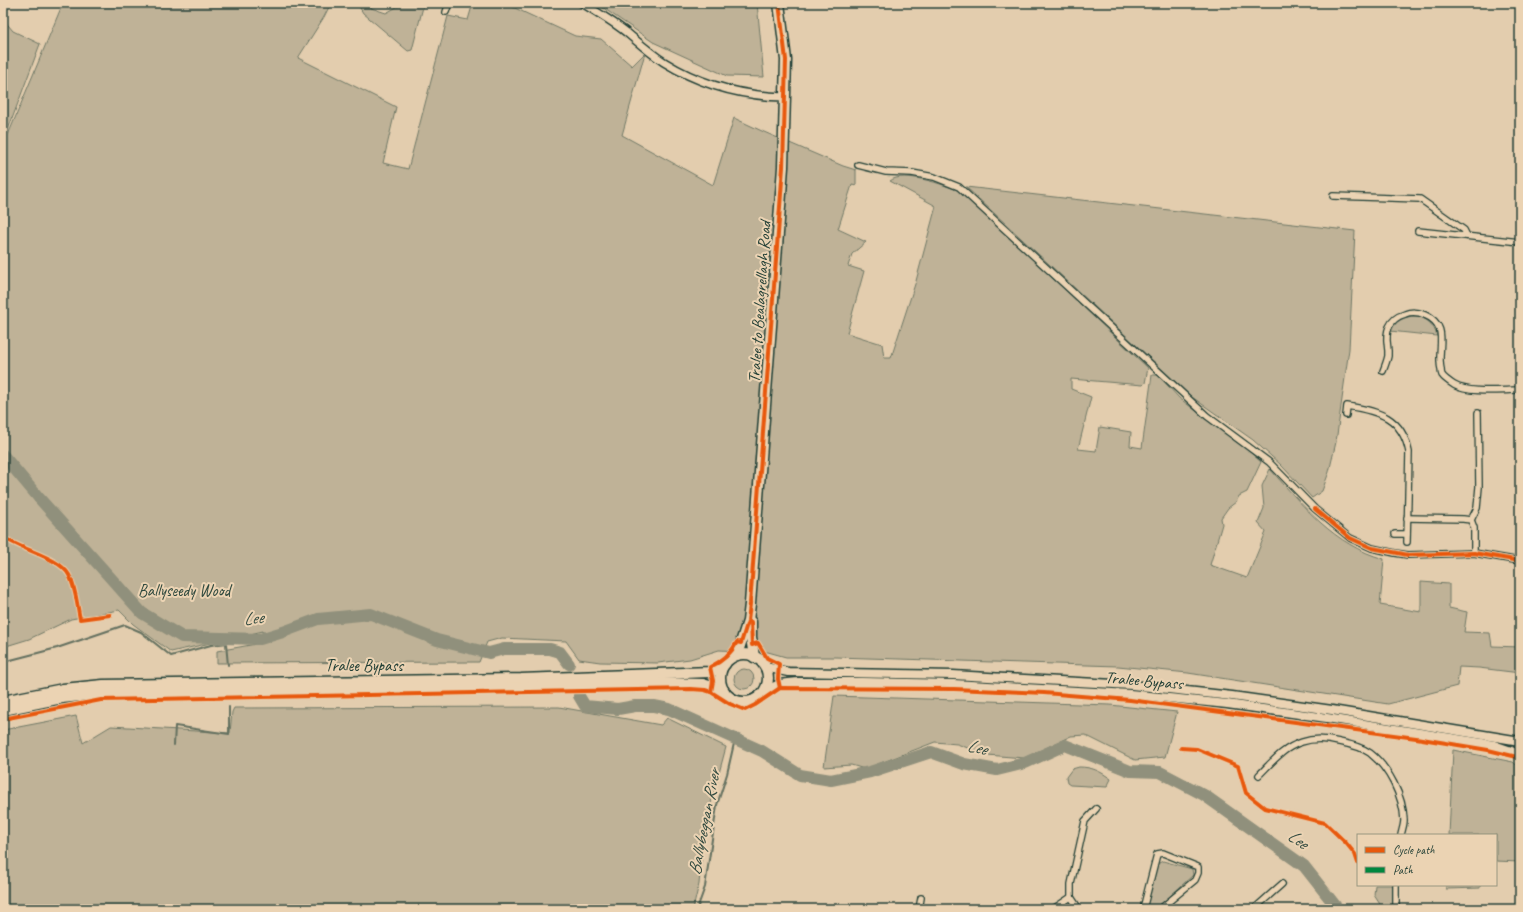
<svg xmlns="http://www.w3.org/2000/svg" width="1523" height="912" viewBox="0 0 1523 912" font-family="Caveat,sans-serif">
  <style>
    .green { fill: #bfb297; stroke: #6f7866 }
    .lines { fill: none; stroke-linecap: round; stroke-linejoin: round }
    .stream { stroke: #636f5f; stroke-width: 2 }
    .river { stroke: #90907b; stroke-width: 12 }
    .street-casing { stroke: #1f3d34; stroke-width: 8 }
    .secondary-casing { stroke: #1f3d34; stroke-width: 10 }
    .primary-casing { stroke: #1f3d34; stroke-width: 11 }
    .highway-casing { stroke: #1f3d34; stroke-width: 13 }
    .street { stroke: #ebd3b3; stroke-width: 5.5 }
    .secondary { stroke: #ebd3b3; stroke-width: 7 }
    .primary { stroke: #ebd3b3; stroke-width: 8 }
    .highway { stroke: #ebd3b3; stroke-width: 10 }
    .quiet { stroke: #00873e; stroke-width: 3; stroke-dasharray: 6 3; stroke-linecap: butt }
    .cycleway-casing { stroke: #ebd3b3; stroke-width: 6 }
    .cycleway { stroke: #e8590c; stroke-width: 4 }
    .labels { text-anchor: middle; stroke-width: 4; stroke-linejoin: round; paint-order: stroke }
    .street-label { font-size: 17px; fill: #1f3d34; stroke: #ebd3b3 }
    .park-label { font-size: 17px; fill: #2f493e; stroke: #ebd3b3 }
    .water-label { font-size: 18px; font-style: italic; fill: #30493f; stroke: #ebd3b3 }
  </style>
  <rect width="100%" height="100%" fill="#e3cdae"/>
  <filter id="ink" filterUnits="userSpaceOnUse"><feTurbulence type="fractalNoise" baseFrequency=".025" numOctaves="2"/><feDisplacementMap in="SourceGraphic" scale="8" xChannelSelector="R" yChannelSelector="G"/><feConvolveMatrix kernelMatrix="1 2 1 2 8 2 1 2 1" color-interpolation-filters="sRGB"/></filter>
  <g filter="url(#ink)">
    <g class="green">
      <path d="M63,3H331L324,17L298,58L396,107L383,163L408,169L448,16L468,20L473,3H504L575,36L601,39L632,66L645,53L622,135L713,185L734,118L764,132L843,166L856,170V186L852,185L838,229L866,242L852,254L848,266L864,271L847,333L882,344L884,358H891L916,281L936,206L890,181C903,170 945,185 960,191L1148,368L1145,383L1143,385L1071,379V389L1091,397L1078,449L1096,451L1100,427L1131,432L1130,446L1142,448L1152,375H1158L1179,398L1243,446L1261,462L1247,492L1239,496L1236,502L1228,508L1221,518L1222,524L1210,565L1247,578L1266,532L1258,523L1264,508L1262,486L1270,469C1304,507 1334,545 1384,559L1380,605L1421,612V582L1449,584V608L1467,612L1464,632L1490,633L1492,646L1520,647V673L1479,668L1459,667L1457,686L1388,704L1188,673L1118,666L836,657H786L768,652L719,650L690,659L658,663L600,662L579,659L566,641L502,638L487,642L479,662L217,663V651L262,643L263,631L171,652L133,624L119,610L71,619L29,639L3,647V147Z"/>
      <path d="M357,3H372L371,8L386,13L404,3H424L412,50L408,51L363,13Z"/>
      <path d="M596,3H757L764,77L727,76L653,42Z"/>
      <path d="M3,19L13,31L40,44L3,143Z"/>
      <path d="M966,187L1355,231L1349,349L1336,442L1329,472L1322,491L1312,498L1281,465L1253,440L1192,397Z"/>
      <path d="M1416,316C1427,318 1434,325 1437,336L1390,331C1396,321 1404,316 1416,316Z"/>
      <circle cx="744" cy="679" r="10"/>
      <path d="M834,696L1110,705L1177,712L1165,757L1135,760L1085,735L1071,736L1024,758L987,755L957,744L935,742L865,769L851,765L824,767Z"/>
      <path d="M559,707L661,725L667,718L726,747L704,829L699,884L693,909H3V730L76,716L83,743L111,726L230,733L232,712L234,708Z"/>
      <path d="M1453,750L1513,762L1520,768V862L1496,861V835H1449Z"/>
      <path d="M1079,767C1092,767 1100,771 1111,779L1107,787L1070,785L1067,783L1066,777L1072,769Z"/>
      <path d="M1163,861L1192,869L1193,875L1156,909H1145L1157,864Z"/>
      <path d="M1375,885H1393L1394,909H1383L1374,895Z"/>
      <path d="M1446,885H1480V888L1446,889Z"/>
    </g>
    <g class="lines">
      <g class="stream">
        <path d="M226,644L228,665"/>
        <path d="M3,662L57,648L125,625L141,632L171,656L211,645L260,639"/>
        <path d="M174,745L175,726L229,734V707"/>
        <path d="M697,909L705,887L717,805L727,774L735,739"/>
      </g>
      <g class="river">
        <path d="M3,455L39,498L142,613L182,637L260,639L283,632L318,619L371,614L437,640L489,653L504,649H550L560,652L569,664"/>
        <path d="M579,696L585,706L618,709L635,706H654L669,709L762,751L800,775L831,780L870,772L931,752L964,764L997,770L1025,763L1065,745L1130,771L1160,772L1204,795L1304,866L1338,909"/>
      </g>
      <defs>
        <g id="street">
          <path d="M446,12L449,3"/>
          <path d="M858,165L886,172L912,173L934,177L959,187L1207,416L1269,462L1315,509L1350,538L1372,548L1395,553L1408,555L1474,553L1520,561"/>
          <path d="M1333,196L1420,199L1464,230L1467,236"/>
          <path d="M1418,231L1520,242"/>
          <path d="M1383,371C1385,366 1387,361 1388,356C1389,345 1384,339 1389,327C1392,320 1398,316 1405,314C1412,311 1418,312 1425,315C1451,326 1436,349 1441,369C1441,371 1441,373 1442,375C1444,378 1451,383 1454,385C1470,394 1501,390 1520,390"/>
          <path d="M1346,415L1347,406C1379,411 1402,417 1409,452L1407,542"/>
          <path d="M1407,518L1463,519L1471,520L1474,528V553"/>
          <path d="M1471,520L1477,508L1479,487L1478,413"/>
          <path d="M1395,534H1407"/>
          <path d="M1259,775C1273,761 1283,748 1302,742C1314,738 1327,739 1339,742C1349,744 1362,747 1370,753C1389,768 1403,796 1404,820C1404,825 1402,830 1401,835"/>
          <path d="M1396,885V909"/>
          <path d="M919,909L921,898"/>
          <path d="M1053,909L1071,897"/>
          <path d="M1079,909L1071,897V884L1085,821L1096,809"/>
          <path d="M1143,909L1157,854L1163,853L1198,867V873L1195,880L1160,909"/>
          <path d="M1254,909L1282,884"/>
        </g>
        <path id="secondary" d="M582,3C597,12 612,21 626,32C638,42 650,53 664,62C701,85 742,96 785,97"/>
        <g id="primary">
          <path d="M765,667L788,672L953,675L1132,685L1232,696L1332,710L1520,741"/>
          <path d="M763,692L779,684L798,682H862L953,684L1130,694L1227,704L1327,718L1494,745L1520,754"/>
        </g>
        <g id="highway">
          <path d="M751,622V637L754,657"/>
          <circle cx="744" cy="678" r="24"/>
          <path d="M737,655L748,621L750,604L783,167L786,60L779,3"/>
          <path d="M3,701L63,689L103,685L521,679L711,672L725,664"/>
          <path d="M3,710L62,698L105,693L236,690L523,687L587,684L663,683L703,684L724,691"/>
        </g>
      </defs>
      <use href="#street" class="street-casing"/>
      <use href="#secondary" class="secondary-casing"/>
      <use href="#primary" class="primary-casing"/>
      <use href="#highway" class="highway-casing"/>
      <use href="#street" class="street"/>
      <use href="#secondary" class="secondary"/>
      <use href="#primary" class="primary"/>
      <use href="#highway" class="highway"/>
      <path class="quiet" d="M3,384H4"/>
      <defs>
        <g id="cycleway">
          <path d="M1315,509L1350,538L1372,548L1408,555L1474,553L1520,561"/>
          <path d="M3,537C21,550 59,557 69,575C76,588 77,605 80,619L110,615"/>
          <path d="M751,622L752,645L758,643L767,658L779,664L778,679L780,688"/>
          <path d="M711,692L713,681L710,667C721,662 731,654 737,642L741,643L748,621L750,604L783,167L786,60L779,3"/>
          <path d="M3,719L101,700L691,689L705,690L711,692L730,704L745,710L755,705L780,688L954,689L1044,693L1130,700L1416,738L1488,750L1517,757L1520,760"/>
          <path d="M1181,748L1197,749L1238,766L1246,793L1265,808L1325,823L1346,843L1355,854L1358,863"/>
        </g>
      </defs>
      <use href="#cycleway" class="cycleway-casing"/>
      <use href="#cycleway" class="cycleway"/>
    </g>
  </g>
  <g class="labels">
    <g class="street-label">
      <text transform="translate(759 302) rotate(-86)" y="6">Tralee to Bealagrellagh Road</text>
      <text x="364" y="671">Tralee Bypass</text>
      <text transform="translate(1144 680) rotate(5)" y="6">Tralee Bypass</text>
    </g>
    <g class="park-label">
      <text x="184" y="596">Ballyseedy Wood</text>
    </g>
    <g class="water-label">
      <text transform="translate(253 618) rotate(-6)" y="6">Lee</text>
      <text transform="translate(977 747) rotate(12)" y="6">Lee</text>
      <text transform="translate(704 822) rotate(-79)" y="6">Ballybeggan River</text>
      <text transform="translate(1298 839) rotate(35)" y="6">Lee</text>
    </g>
  </g>
  <rect width="1523" height="912" fill="none" stroke="#ebd3b3" stroke-width="16"/>
  <rect x="8" y="8" width="1507" height="896" fill="none" stroke="#1f3d34" stroke-width="1.5" filter="url(#ink)"/>
  <rect x="1357" y="834" width="140" height="52" fill="#ebd3b3" stroke="#999780"/>
  <rect x="1365" y="847" width="20" height="6" fill="#e8590c" stroke="#999780"/>
  <text x="1393" y="854" font-size="12" fill="#1f3d34">Cycle path</text>
  <rect x="1365" y="867" width="20" height="6" fill="#00873e" stroke="#999780"/>
  <text x="1393" y="874" font-size="12" fill="#1f3d34">Path</text>
</svg>
